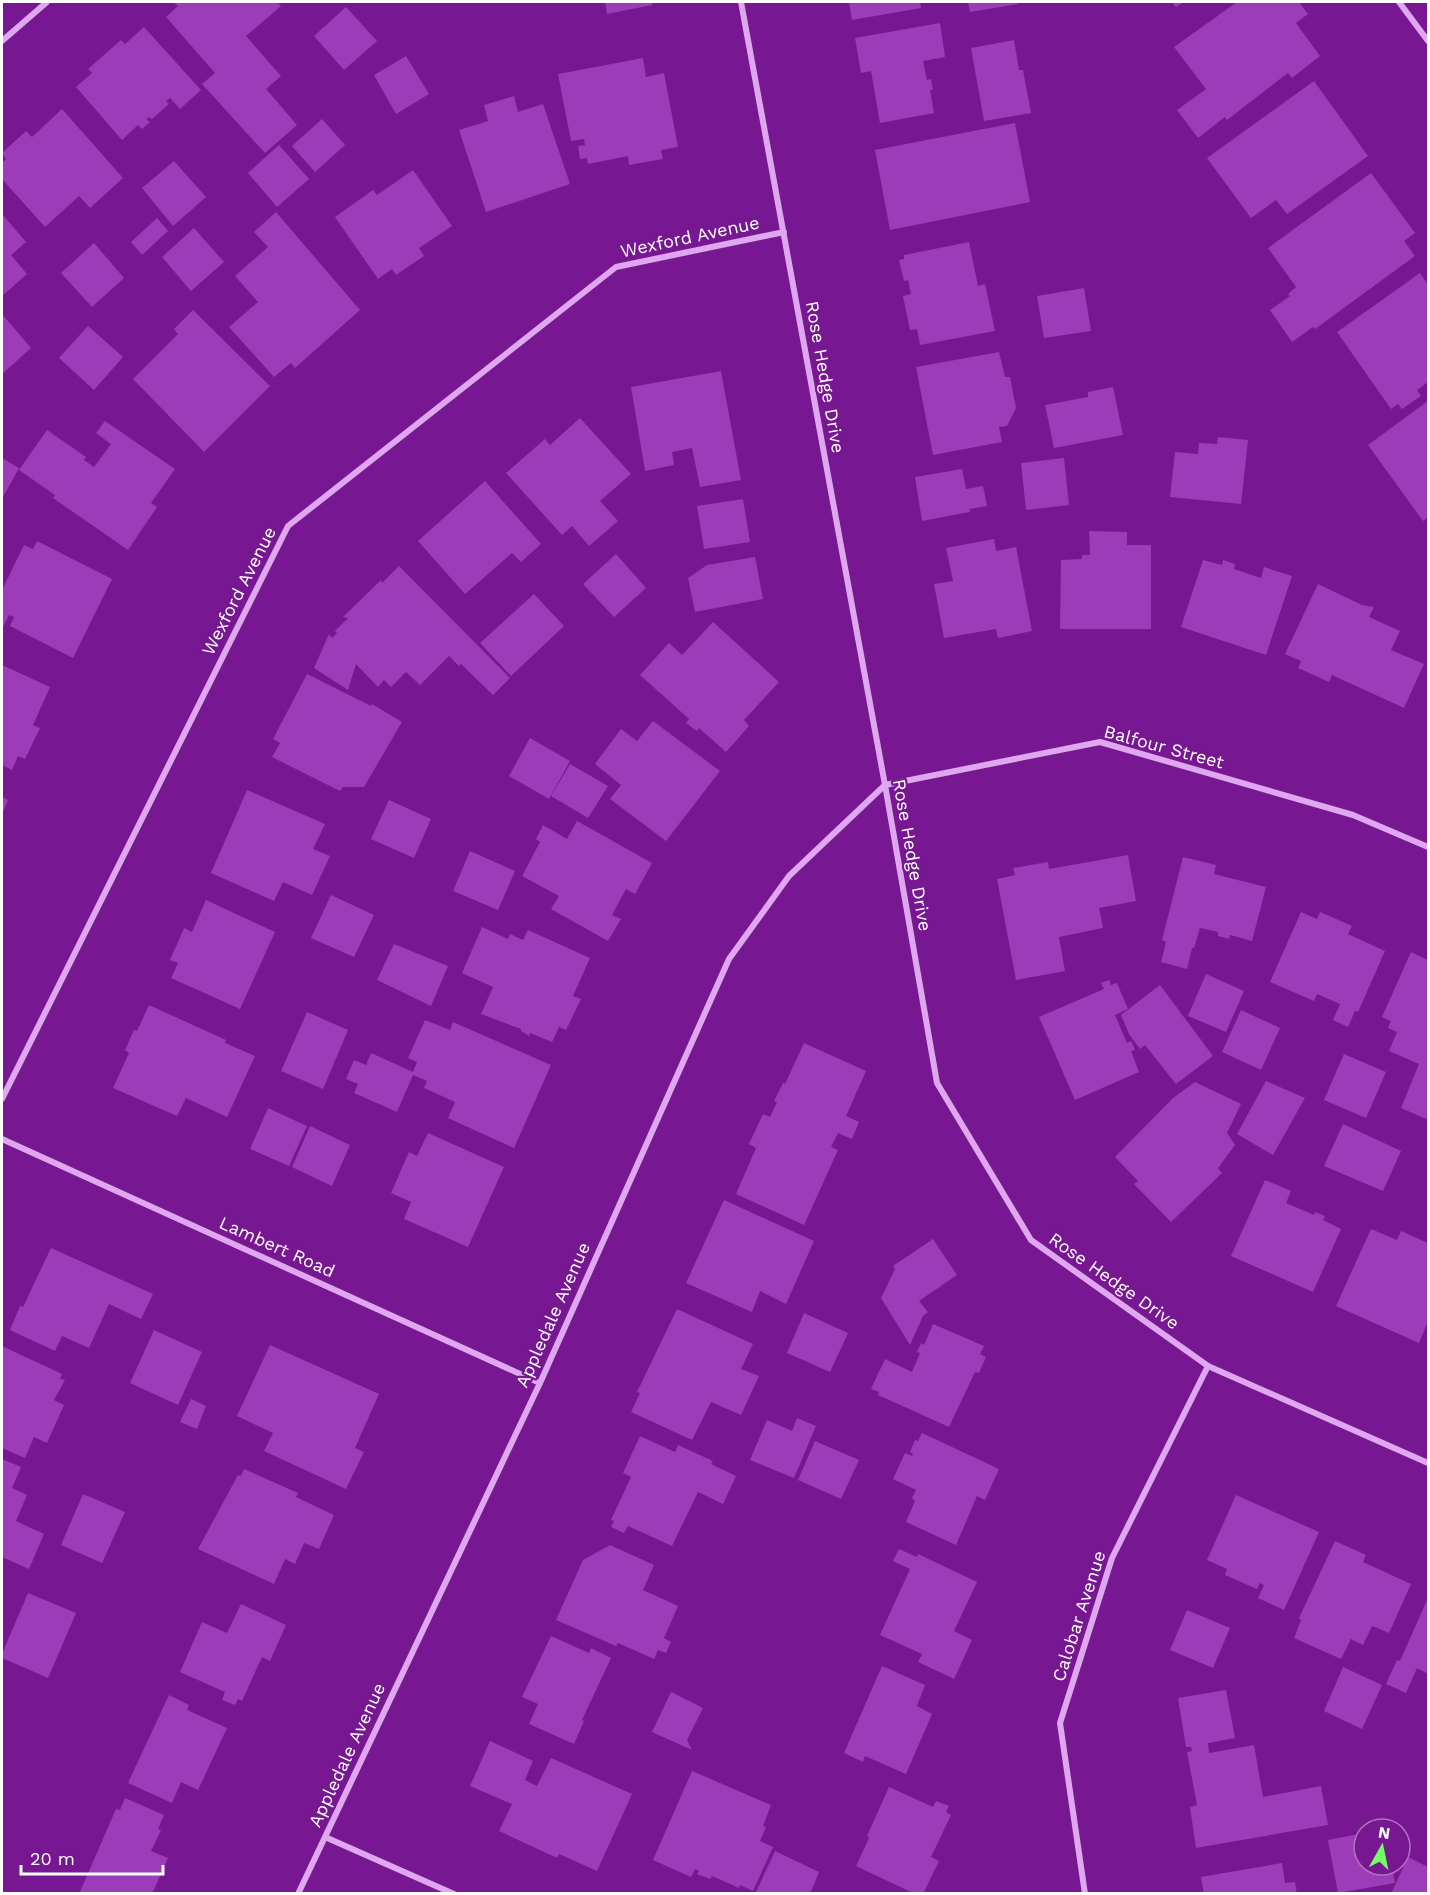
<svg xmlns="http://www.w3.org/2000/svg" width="1430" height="1895" viewBox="0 0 1430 1895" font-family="'Work Sans',sans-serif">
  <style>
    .building { fill: #9c3cb8 }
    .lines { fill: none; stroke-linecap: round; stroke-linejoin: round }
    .street { stroke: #dfa7f0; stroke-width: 6 }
    .labels { text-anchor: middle; stroke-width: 4.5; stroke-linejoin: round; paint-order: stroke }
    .street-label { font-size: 18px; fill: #fff; stroke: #781792 }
  </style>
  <rect width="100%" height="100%" fill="#781792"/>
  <g class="building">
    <path d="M173,2H277L281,6L246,36L281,76L266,89L297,125L265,153L202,84L215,73L166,17L178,6Z"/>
    <path d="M605,2H652V5L607,14Z"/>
    <path d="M849,2H920L921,8L852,20Z"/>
    <path d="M968,2H1017L1018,4L970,12Z"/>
    <path d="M1172,2H1184L1176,7Z"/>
    <path d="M1237,2H1299L1308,14L1296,23L1320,56L1292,78L1288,73L1227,120L1225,117L1198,138L1177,110L1206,89L1174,47Z"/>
    <path d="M346,7L377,41L344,70L314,36Z"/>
    <path d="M940,23L945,57L923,61L927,80L931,79L933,90H930L934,113L880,123L871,71L861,73L855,38Z"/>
    <path d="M144,27L201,90L180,109L170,98L166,101L169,104L152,119L149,117L146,119L150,122L142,129L138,125L122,140L76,87L92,73L88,69L121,40L125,44Z"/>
    <path d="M1014,40L1019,70H1023L1031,113L984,121L971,48Z"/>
    <path d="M406,56L429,94L396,114L374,75Z"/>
    <path d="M643,58L646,77L664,73L678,147L661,150L663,159L629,165L628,156L588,164L587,158L580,159L578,146L585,145L584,139L571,141L558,74Z"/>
    <path d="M1314,81L1368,156L1287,214L1276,200L1251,218L1207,158Z"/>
    <path d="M514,96L518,112L543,104L570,184L486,212L459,130L488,121L484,105Z"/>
    <path d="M62,109L123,178L90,208L79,196L45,227L2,179V163L6,159L2,153L26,131L32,137Z"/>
    <path d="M322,119L345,145L315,172L292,146Z"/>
    <path d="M1015,123L1030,202L890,230L875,150Z"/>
    <path d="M279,145L309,179L277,207L248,173Z"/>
    <path d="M174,161L206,197L173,226L142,188Z"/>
    <path d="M413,170L452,226L419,248L424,256L396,275L392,269L378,279L335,217L373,190L377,195Z"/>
    <path d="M1371,173L1415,233L1404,241L1415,256L1315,329L1313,327L1292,342L1270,310L1290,296L1288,294L1296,287L1268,248Z"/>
    <path d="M276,212L360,310L295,368L291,363L274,377L229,327L258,302L235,276L268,247L254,232Z"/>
    <path d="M2,214L26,242L11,255L27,274L2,296Z"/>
    <path d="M157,218L168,231L142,255L131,242Z"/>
    <path d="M194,228L224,262L191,291L162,257Z"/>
    <path d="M969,242L978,286L985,284L995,331L920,345L917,329L910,330L903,296L911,294L908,280L904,281L899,260L904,259V255Z"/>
    <path d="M94,243L124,278L92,307L61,273Z"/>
    <path d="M1420,273L1428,285V382L1417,390L1421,396L1402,409L1398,404L1391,409L1337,332Z"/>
    <path d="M1084,288L1091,331L1044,338L1037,296Z"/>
    <path d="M193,310L270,386L204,452L133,379L178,334L174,329Z"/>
    <path d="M2,314L31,348L2,374Z"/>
    <path d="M88,326L123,357L94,390L59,358Z"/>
    <path d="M999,352L1005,377H1010L1016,408L1007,426L999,427L1002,442L933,455L916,367Z"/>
    <path d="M721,371L741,480L700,487L692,448L672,452L674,465L645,471L631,387Z"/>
    <path d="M1113,387L1123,435L1054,448L1045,405L1088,397V392Z"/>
    <path d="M1428,401V517L1423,521L1368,445Z"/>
    <path d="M580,418L631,474L600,501L618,521L589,546L572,526L562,535L506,473L545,439L550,445Z"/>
    <path d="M105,421L175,469L151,503L157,507L128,550L53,498L55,495L19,470L47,430L86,457L84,460L94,467L111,444L96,433Z"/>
    <path d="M1218,437L1248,440L1241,504L1170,497L1175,452L1198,454L1199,443L1217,444Z"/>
    <path d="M2,458L19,468L2,499Z"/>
    <path d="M1064,458L1069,505L1026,510L1021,463Z"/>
    <path d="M962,469L966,489L983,486L987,506L969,509L970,512L922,521L915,477Z"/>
    <path d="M485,481L541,544L521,562L512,553L465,594L418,541Z"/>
    <path d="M743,499L750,542L704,549L697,506Z"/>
    <path d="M1089,531L1127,532V545H1151V629H1060L1061,560L1082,559V555H1090Z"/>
    <path d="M994,539L996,551L1016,547L1032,631L998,638L996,629L944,638L934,584L953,581L946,548Z"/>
    <path d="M37,541L112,579L73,658L10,626L14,617L9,615L2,629V590L24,545L33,549Z"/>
    <path d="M616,554L646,588L614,617L583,584Z"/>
    <path d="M755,557L763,599L695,612L688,578L707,565Z"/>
    <path d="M1203,560L1222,565L1223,560L1235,564L1234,569L1261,578L1264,567L1292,576L1266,655L1181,627Z"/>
    <path d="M399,566L510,678L493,695L461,664L459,666L449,656L420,685L406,672L391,687L384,680L378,687L356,664L348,690L314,668L329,634L332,638L337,633L335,631L348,618L343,617L381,580L382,583Z"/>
    <path d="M1318,584L1362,605L1374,607L1369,617L1400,631L1391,650L1424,664L1404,708L1332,675L1329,682L1298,668L1301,661L1285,654Z"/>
    <path d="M534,594L564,626L511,676L480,643Z"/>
    <path d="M713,622L779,682L744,720L749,726L726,752L699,728L697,731L686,723L689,719L640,675L669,643L682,655Z"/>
    <path d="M2,665L50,687L33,725L40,728L25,759L18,756L12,770L2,765Z"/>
    <path d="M307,674L371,706L372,704L402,722L364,787H343L340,791L272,757L280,743L273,739Z"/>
    <path d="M653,721L720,771L666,841L610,799L621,785L595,764L621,729L637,741Z"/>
    <path d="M530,738L570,761L549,799L509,776Z"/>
    <path d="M570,764L608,786L588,818L551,796Z"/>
    <path d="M247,790L325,824L313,849L330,856L312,895L283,882L274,901L211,873Z"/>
    <path d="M2,797L8,800L2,815Z"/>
    <path d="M389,800L431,819L414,858L371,839Z"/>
    <path d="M577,821L652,863L635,894L626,889L612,915L621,919L608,941L551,909L559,896L522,876L540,842L536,839L543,825L567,839Z"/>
    <path d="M470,851L515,871L498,910L453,891Z"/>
    <path d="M1128,855L1136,901L1099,908L1103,928L1059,937L1065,971L1016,980L997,879L1015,875L1013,868L1048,862L1049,869Z"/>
    <path d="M1183,857L1216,865L1214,874L1266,887L1252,941L1230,935L1229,939L1218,936V932L1200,928L1194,948H1192L1187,969L1161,962L1166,942L1162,940Z"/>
    <path d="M331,895L374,915L354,957L311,938Z"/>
    <path d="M206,900L275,932L240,1009L171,978L178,963L170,960L184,928L192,932Z"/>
    <path d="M1301,912L1317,919L1320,912L1352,926L1348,934L1385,951L1358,1012L1355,1011L1348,1027L1333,1020L1340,1004L1317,994L1314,1001L1270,982Z"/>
    <path d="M482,927L508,939L510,934L523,940L528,930L590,958L573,996L581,999L566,1030L559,1027L552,1042L530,1033L529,1036L521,1031V1029L481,1014L493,987L462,973Z"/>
    <path d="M394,944L448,966L431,1006L377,980Z"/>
    <path d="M1411,952L1428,960V1114L1426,1119L1401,1108L1419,1064L1389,1051L1397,1032L1388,1028L1391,1021L1382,1017Z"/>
    <path d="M1206,974L1244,991L1226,1032L1188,1016Z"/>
    <path d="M1109,980L1111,985L1117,983L1128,1009L1115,1015L1127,1043L1131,1041L1135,1050L1131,1051L1139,1072L1075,1100L1039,1017L1104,989L1101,983Z"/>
    <path d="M1160,985L1213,1056L1176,1084L1145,1045L1140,1049L1129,1034L1121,1015Z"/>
    <path d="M149,1005L226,1040L225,1043L255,1056L227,1117L186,1098L177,1116L113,1088L129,1053L125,1050L134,1030L137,1031Z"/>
    <path d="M1241,1010L1280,1028L1261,1070L1222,1052Z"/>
    <path d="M307,1012L348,1030L323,1089L281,1071Z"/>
    <path d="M425,1020L450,1030L453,1022L551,1065L514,1148L448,1118L455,1102L424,1088L427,1081L413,1075L397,1112L354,1093L358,1084L346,1079L354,1060L366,1065L371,1053L413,1072L417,1062L408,1058Z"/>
    <path d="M804,1043L866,1071L846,1116L859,1122L852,1139L838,1133L831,1147L838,1150L804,1225L736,1194L756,1148L749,1144L763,1114L770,1117L777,1102L774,1101L783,1083L785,1084Z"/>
    <path d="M1344,1054L1386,1072L1366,1118L1324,1100Z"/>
    <path d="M1266,1081L1305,1098L1273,1155L1237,1134Z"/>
    <path d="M1195,1082L1241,1104L1227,1133L1235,1145L1218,1168L1222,1173L1171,1222L1134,1184L1138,1181L1115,1157L1173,1098Z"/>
    <path d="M268,1108L307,1126L289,1166L250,1149Z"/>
    <path d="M1343,1124L1401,1151L1383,1191L1324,1166Z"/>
    <path d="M310,1126L350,1145L332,1186L292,1167Z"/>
    <path d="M428,1133L504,1167L468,1247L404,1219L411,1202L391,1193L409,1152L417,1156Z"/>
    <path d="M1265,1180L1291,1191L1286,1203L1314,1215L1315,1212L1325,1216L1323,1220L1341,1229L1313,1292L1231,1256Z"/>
    <path d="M724,1200L814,1241L786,1304L760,1291L752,1312L686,1283Z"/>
    <path d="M1371,1229L1397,1240L1401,1231L1428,1243V1321L1419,1343L1336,1306Z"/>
    <path d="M933,1239L957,1275L919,1301L928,1312L923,1316L910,1345L881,1298L895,1269L893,1266Z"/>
    <path d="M51,1248L153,1294L141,1319L109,1304L89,1348L62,1336L55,1351L10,1330L20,1306L23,1307Z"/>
    <path d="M677,1309L753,1344L741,1369L759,1376L741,1415L711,1402L692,1440L631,1412L640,1393L637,1392Z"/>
    <path d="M804,1313L848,1333L830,1372L787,1353Z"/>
    <path d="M933,1324L984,1346L980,1354L986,1357L979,1373L975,1372L949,1427L878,1395L879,1392L871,1389L885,1359L912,1372L920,1353L917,1352L921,1343L924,1345Z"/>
    <path d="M154,1330L202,1352L178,1405L130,1383Z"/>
    <path d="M270,1345L379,1394L355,1448L364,1452L346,1489L264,1451L273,1433L237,1416Z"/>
    <path d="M2,1346L62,1374L60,1379L65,1380L54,1400L64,1405L47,1443L34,1437L25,1458L2,1448Z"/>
    <path d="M191,1399L206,1406L197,1429L180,1422Z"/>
    <path d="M797,1418L816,1426L794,1478L750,1460L767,1420L792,1431Z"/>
    <path d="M922,1433L999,1469L985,1500L977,1496L956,1545L906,1522L915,1501L912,1498L916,1490L893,1479L905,1453L912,1456L913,1454L910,1452L915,1440L918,1441Z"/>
    <path d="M640,1436L675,1452L678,1445L713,1461L711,1464L736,1476L723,1504L698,1492L672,1546L628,1526L624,1533L611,1527L614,1521L611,1520L631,1477L623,1473Z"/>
    <path d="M815,1441L859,1460L841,1499L798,1480Z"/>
    <path d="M2,1459L21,1467L12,1488L27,1495L16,1521L44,1534L29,1569L2,1557Z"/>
    <path d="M244,1469L298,1493L296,1497L334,1515L319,1549L304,1543L295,1564L285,1559L274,1584L198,1549L238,1475L241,1476Z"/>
    <path d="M83,1494L125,1512L102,1563L61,1545Z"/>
    <path d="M1236,1495L1319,1532L1284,1610L1258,1598L1264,1585L1260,1583L1257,1589L1225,1575L1227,1569L1207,1560Z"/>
    <path d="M1335,1541L1366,1555L1363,1562L1411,1584L1389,1633L1372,1626L1363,1645L1351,1639L1341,1659L1294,1638L1301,1620L1299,1618Z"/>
    <path d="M610,1545L654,1565L643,1590L678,1606L664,1638L671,1642L666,1653L658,1650L654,1659L618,1643L616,1646L556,1620L583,1560Z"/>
    <path d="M899,1549L917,1557L918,1554L977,1582L954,1631L972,1640L954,1679L918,1662L922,1654L880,1635L910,1569L893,1561Z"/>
    <path d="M28,1593L76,1613L48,1678L2,1658V1654Z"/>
    <path d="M1428,1598V1674L1417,1668L1406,1693L1386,1684L1397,1660L1400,1661Z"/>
    <path d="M241,1604L286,1625L270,1661L262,1657L242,1701L238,1699L235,1705L222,1700L225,1692L180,1672L202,1622L227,1633Z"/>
    <path d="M1187,1610L1230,1628L1213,1668L1170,1650Z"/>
    <path d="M551,1636L589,1653L591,1648L611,1658L582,1720L584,1721L574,1744L529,1724L538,1704L522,1697Z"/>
    <path d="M882,1666L925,1685L917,1706L932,1714L906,1774L865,1756L863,1762L844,1753Z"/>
    <path d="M1343,1667L1382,1685L1362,1729L1324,1711Z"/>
    <path d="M1226,1690L1235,1738L1208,1743L1209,1753L1254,1745L1263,1797L1321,1786L1328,1825L1196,1848L1190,1807L1197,1805L1187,1752L1192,1751L1191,1747H1186L1178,1698Z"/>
    <path d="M671,1692L703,1708L687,1740L692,1750L652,1732Z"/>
    <path d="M169,1695L189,1705L187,1710L227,1728L198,1790L181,1782L172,1803L128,1783Z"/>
    <path d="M490,1741L533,1761L525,1780L537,1786L551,1758L632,1794L597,1871L559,1854L557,1858L499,1831L512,1804L470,1786Z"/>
    <path d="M692,1771L771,1805L763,1826L766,1827L760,1841L773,1847L753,1891L740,1885L739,1888L712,1876L710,1879L697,1874L699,1871L695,1869L691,1877L653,1860Z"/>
    <path d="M889,1787L933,1807L936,1801L949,1806L946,1812L951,1815L931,1857L939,1861L923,1894H915L856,1866L869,1838L867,1836Z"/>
    <path d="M125,1798L164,1815L158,1829L161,1830L151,1851L168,1858L152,1894H79L116,1809L120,1810Z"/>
    <path d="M1364,1833V1865H1392L1395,1883L1338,1893L1328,1840Z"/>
    <path d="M775,1851L819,1872L810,1894H755Z"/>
    <path d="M1408,1857L1428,1867V1894H1391Z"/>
    <path d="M1282,1863L1285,1883L1295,1882L1297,1894H1204L1201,1877Z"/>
  </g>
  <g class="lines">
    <g class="street">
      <path d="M741,2L885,785L937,1083L1031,1240L1208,1366L1428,1463"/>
      <path d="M1399,2L1428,41"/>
      <path d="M2,41L47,2"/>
      <path d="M2,1099L288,526L616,267L784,232"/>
      <path d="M2,1139L540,1383"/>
      <path d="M325,1837L454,1894"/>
      <path d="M298,1894L540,1383L729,959L789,876L885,785L1100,742L1353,815L1428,847"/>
      <path d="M1085,1894L1060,1723L1112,1558L1208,1366"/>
    </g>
  </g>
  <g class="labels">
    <g class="street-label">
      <text transform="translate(690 237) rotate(-12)" y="6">Wexford Avenue</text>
      <text transform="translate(825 377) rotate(80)" y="6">Rose Hedge Drive</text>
      <text transform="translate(239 591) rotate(-63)" y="6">Wexford Avenue</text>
      <text transform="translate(1164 747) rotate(15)" y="6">Balfour Street</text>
      <text transform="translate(912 855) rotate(80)" y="6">Rose Hedge Drive</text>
      <text transform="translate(277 1247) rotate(24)" y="6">Lambert Road</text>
      <text transform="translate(1114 1281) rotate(35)" y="6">Rose Hedge Drive</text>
      <text transform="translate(553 1315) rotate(-66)" y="6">Appledale Avenue</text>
      <text transform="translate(1079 1616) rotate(-72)" y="6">Calobar Avenue</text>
      <text transform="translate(347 1755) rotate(-65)" y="6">Appledale Avenue</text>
    </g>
  </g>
  <rect width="1430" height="1895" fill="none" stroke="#ffffff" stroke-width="6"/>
  <g transform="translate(1382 1847) rotate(9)"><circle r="28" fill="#781792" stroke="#ae74be" stroke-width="1.5"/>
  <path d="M0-4.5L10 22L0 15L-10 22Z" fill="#70ff65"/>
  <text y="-9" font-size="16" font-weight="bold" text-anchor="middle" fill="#ffffff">N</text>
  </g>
  <path d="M21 1865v9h142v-9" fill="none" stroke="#ffffff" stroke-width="3"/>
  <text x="30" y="1865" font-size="18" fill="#ffffff" stroke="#781792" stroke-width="4.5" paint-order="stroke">20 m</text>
</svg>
